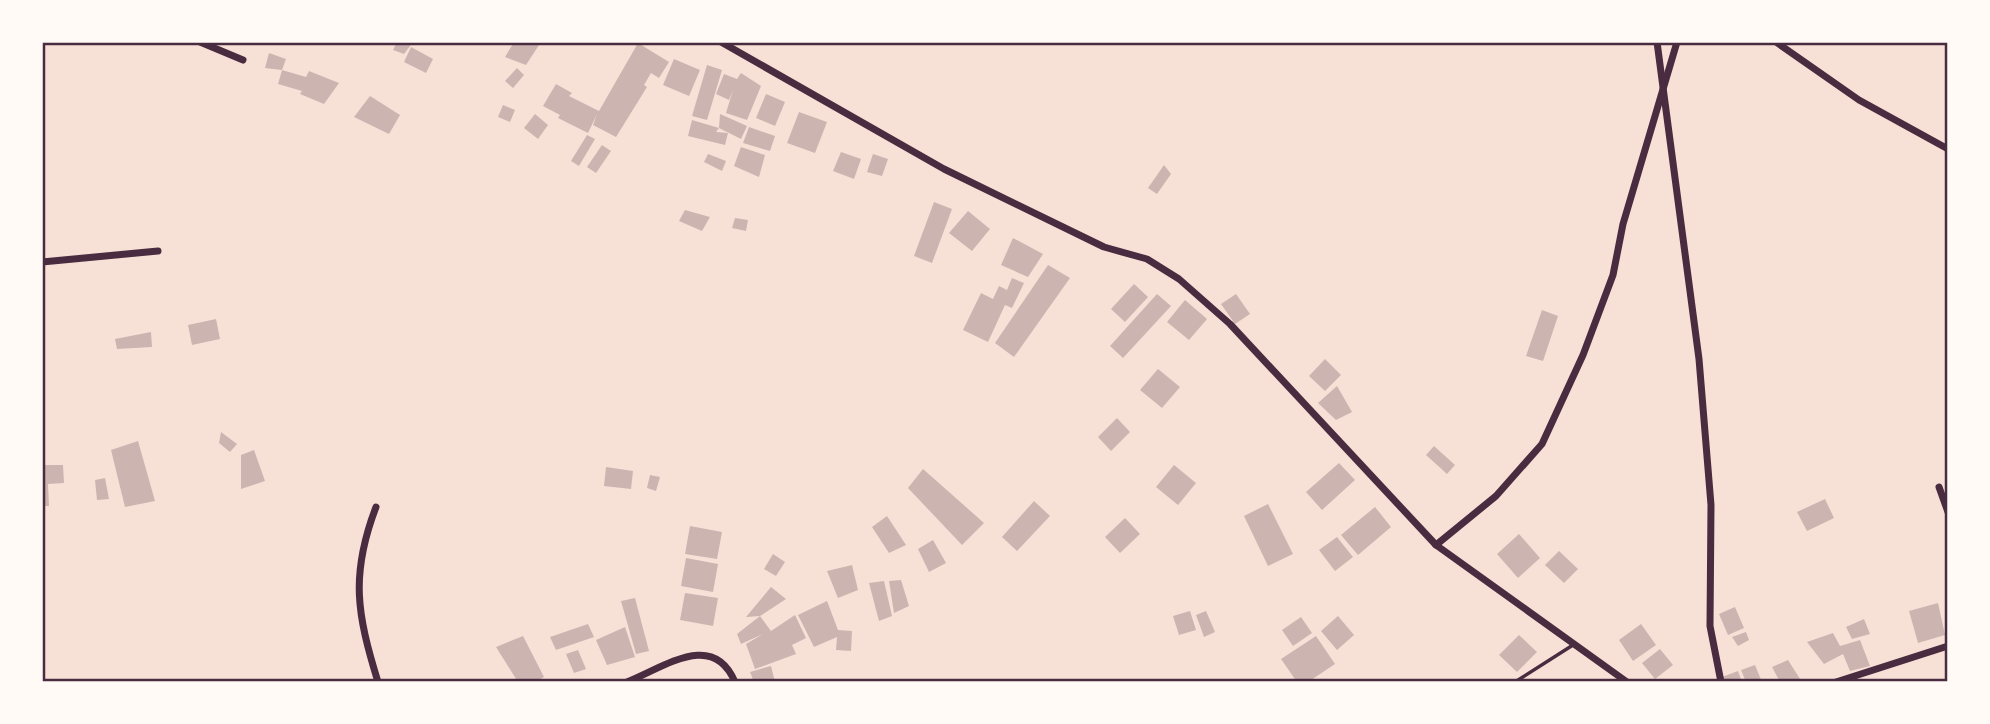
<svg xmlns="http://www.w3.org/2000/svg" width="1990" height="724" viewBox="0 0 1990 724" font-family="Helvetica,sans-serif">
  <style>
    .building { fill: #ccb4b1 }
    .lines { fill: none; stroke-linecap: round; stroke-linejoin: round }
    .service { stroke: #4a2c40; stroke-width: 3.5 }
    .minor { stroke: #4a2c40; stroke-width: 7 }
    .neatline { fill: none; stroke: #4a2c40; stroke-width: 2.5 }
  </style>
  <rect width="100%" height="100%" fill="#f7e1d7"/>
  <g class="building">
    <path d="M397,42H413L404,54L393,50Z"/>
    <path d="M514,42H541L526,65L505,57Z"/>
    <path d="M638,43L669,62L659,78L651,73L644,85L647,87L616,137L593,125L597,114L588,133L558,118L560,115L543,106L556,84L572,93L569,96L599,111Z"/>
    <path d="M411,47L433,59L426,73L404,62Z"/>
    <path d="M269,53L286,59L282,70L306,77L309,71L339,83L324,104L300,94L302,91L278,84L282,70L265,68Z"/>
    <path d="M674,59L700,70L689,96L663,85Z"/>
    <path d="M707,65L722,70L707,120L692,116Z"/>
    <path d="M517,68L524,75L513,88L505,81Z"/>
    <path d="M741,73L761,86L747,120L726,113L733,90L729,100L716,94L724,74L737,79Z"/>
    <path d="M766,94L785,102L775,126L756,118Z"/>
    <path d="M370,96L400,115L389,134L354,117Z"/>
    <path d="M503,105L515,110L510,122L498,117Z"/>
    <path d="M799,112L827,122L815,153L787,143Z"/>
    <path d="M535,114L548,125L538,139L524,128Z"/>
    <path d="M720,114L747,126L741,139L719,128Z"/>
    <path d="M692,120L719,128L716,132L728,133L725,145L688,136Z"/>
    <path d="M749,127L775,136L770,151L743,143Z"/>
    <path d="M587,135L595,139L579,166L571,161Z"/>
    <path d="M602,145L611,151L596,173L587,167Z"/>
    <path d="M741,147L765,155L759,177L734,166Z"/>
    <path d="M841,152L861,159L854,179L833,171Z"/>
    <path d="M708,154L726,161L722,171L704,162Z"/>
    <path d="M873,154L888,159L882,176L867,172Z"/>
    <path d="M1164,165L1171,174L1157,194L1148,188Z"/>
    <path d="M934,202L952,209L932,263L914,256Z"/>
    <path d="M685,210L710,217L702,231L679,221Z"/>
    <path d="M968,211L990,229L972,251L949,233Z"/>
    <path d="M735,218L748,220L746,231L732,228Z"/>
    <path d="M1013,238L1043,254L1028,277L1001,265Z"/>
    <path d="M1048,265L1070,278L1014,357L995,343Z"/>
    <path d="M1012,278L1024,283L1012,308L1005,305L988,342L963,330L981,293L993,299L999,286L1007,290Z"/>
    <path d="M1134,284L1148,297L1125,322L1111,309Z"/>
    <path d="M1157,294L1171,306L1123,358L1110,346Z"/>
    <path d="M1236,294L1250,314L1235,324L1221,304Z"/>
    <path d="M1185,300L1207,319L1189,340L1167,322Z"/>
    <path d="M1542,310L1558,316L1543,361L1526,356Z"/>
    <path d="M216,319L220,339L192,345L188,325Z"/>
    <path d="M151,332L152,347L117,349L115,339Z"/>
    <path d="M1325,359L1341,375L1325,391L1309,376Z"/>
    <path d="M1158,369L1180,387L1162,408L1140,390Z"/>
    <path d="M1337,386L1352,412L1336,420L1318,403Z"/>
    <path d="M1117,418L1130,432L1111,451L1098,437Z"/>
    <path d="M221,432L237,444L230,452L219,443Z"/>
    <path d="M138,441L155,501L125,507L111,450Z"/>
    <path d="M1434,446L1455,465L1447,474L1426,455Z"/>
    <path d="M254,450L265,481L241,489V455Z"/>
    <path d="M1339,463L1355,480L1322,510L1306,492Z"/>
    <path d="M42,465H63L64,483L48,484L49,506H42Z"/>
    <path d="M1174,465L1196,483L1178,505L1156,487Z"/>
    <path d="M606,467L633,471L631,489L604,486Z"/>
    <path d="M923,469L984,523L962,545L908,488Z"/>
    <path d="M650,475L660,477L656,491L647,488Z"/>
    <path d="M105,478L109,499L97,500L95,480Z"/>
    <path d="M1825,499L1834,518L1807,531L1797,512Z"/>
    <path d="M1034,501L1050,516L1017,551L1002,537Z"/>
    <path d="M1268,504L1293,554L1268,566L1244,516Z"/>
    <path d="M1375,507L1391,527L1358,555L1341,535Z"/>
    <path d="M887,516L906,545L889,553L872,527Z"/>
    <path d="M1125,518L1140,534L1120,553L1105,537Z"/>
    <path d="M690,526L722,532L717,559L685,554Z"/>
    <path d="M1519,534L1540,558L1518,578L1497,554Z"/>
    <path d="M1337,537L1353,557L1335,571L1319,550Z"/>
    <path d="M933,540L946,563L929,572L918,549Z"/>
    <path d="M1559,551L1578,569L1564,583L1545,565Z"/>
    <path d="M773,554L785,562L776,576L764,569Z"/>
    <path d="M686,558L718,564L713,592L681,586Z"/>
    <path d="M852,565L858,590L838,598L827,571Z"/>
    <path d="M901,580L909,606L894,613L889,581Z"/>
    <path d="M884,581L892,616L879,621L869,583Z"/>
    <path d="M771,587L786,599L760,616L771,631L795,615L806,638L792,645L796,654L755,669L746,644L763,634L741,644L737,634L760,616L746,617Z"/>
    <path d="M685,593L718,598L713,626L680,620Z"/>
    <path d="M635,598L649,651L636,654L621,601Z"/>
    <path d="M827,601L838,630L852,631L851,651L836,650L837,637L814,647L798,615Z"/>
    <path d="M1938,603L1945,635L1918,643L1909,611Z"/>
    <path d="M1735,607L1744,628L1728,635L1719,614Z"/>
    <path d="M1190,611L1196,630L1179,635L1173,616Z"/>
    <path d="M1206,611L1215,632L1204,637L1196,615Z"/>
    <path d="M1338,616L1354,635L1337,650L1321,631Z"/>
    <path d="M1301,617L1312,633L1293,646L1282,630Z"/>
    <path d="M1864,619L1870,634L1852,639L1846,627Z"/>
    <path d="M588,624L594,637L556,650L550,637Z"/>
    <path d="M1641,624L1656,645L1633,661L1619,640Z"/>
    <path d="M625,627L635,657L607,665L596,640Z"/>
    <path d="M1746,632L1749,640L1738,646L1732,637Z"/>
    <path d="M1833,633L1840,646L1860,640L1870,666L1850,671L1843,654L1824,664L1807,642Z"/>
    <path d="M1519,635L1537,652L1517,672L1499,655Z"/>
    <path d="M523,636L544,677L535,682H518L496,647Z"/>
    <path d="M1316,636L1335,664L1308,682H1297L1281,659Z"/>
    <path d="M1660,649L1673,665L1655,679L1642,663Z"/>
    <path d="M578,650L586,669L574,673L566,654Z"/>
    <path d="M1788,660L1802,682H1780L1772,667Z"/>
    <path d="M1755,665L1762,682H1746L1741,670Z"/>
    <path d="M771,666L775,682H754L750,672Z"/>
    <path d="M1738,671L1742,682H1724L1722,677Z"/>
  </g>
  <g class="lines">
    <path class="service" d="M1515,682L1573,645"/>
    <g class="minor">
      <path d="M200,42L243,60"/>
      <path d="M721,42L944,169L1104,247L1147,259L1179,279L1230,324L1436,545L1627,682"/>
      <path d="M1657,42L1699,359L1711,505L1710,626L1721,682"/>
      <path d="M1776,42L1859,100L1948,149"/>
      <path d="M42,262L158,251"/>
      <path d="M1939,487L1948,512"/>
      <path d="M376,507C350,575 357,614 378,682"/>
      <path d="M1436,545L1496,496L1542,444L1583,355L1613,275L1623,224L1677,42"/>
      <path d="M627,682C665,667 713,630 735,682"/>
      <path d="M1836,682L1948,646"/>
    </g>
  </g>
  <rect width="1990" height="724" fill="none" stroke="#fffaf5" stroke-width="88"/>
  <rect x="44" y="44" width="1902" height="636" class="neatline"/>
</svg>
